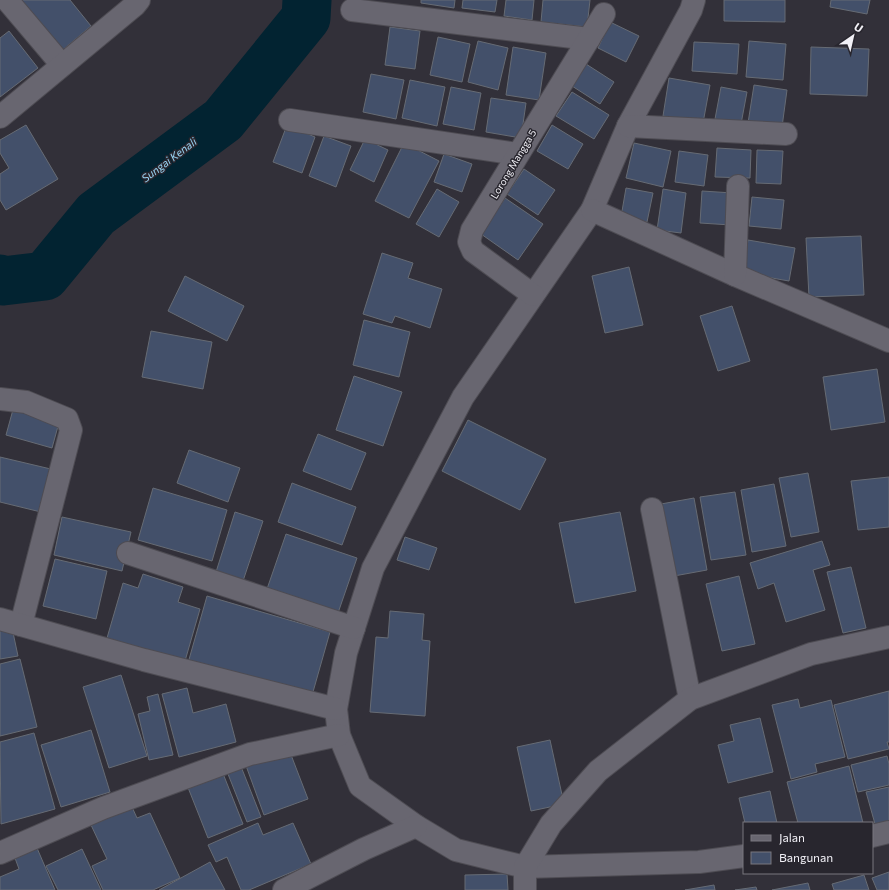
<svg xmlns="http://www.w3.org/2000/svg" width="889" height="890" viewBox="0 0 889 890" font-family="Commissioner,sans-serif">
  <style>
    .lines { fill: none; stroke-linecap: round; stroke-linejoin: round }
    .river { stroke: #022331; stroke-width: 49 }
    .building { fill: #43506a; stroke: #666b74 }
    .minor-casing { stroke: #4e4c53; stroke-width: 24 }
    .minor { stroke: #686670; stroke-width: 22 }
    .labels { text-anchor: middle; stroke-width: 3; stroke-linejoin: round; paint-order: stroke }
    .street-label { font-size: 10px; fill: #f1f0f6; stroke: #28262e }
    .water-label { font-size: 11px; font-style: italic; fill: #9ad6f6; stroke: #28262e }
  </style>
  <rect width="100%" height="100%" fill="#323039"/>
  <g class="lines">
    <path class="river" d="M0,279L3,281L45,276L96,214L223,120L306,18L307,0"/>
  </g>
  <g class="building">
    <path d="M18,0H70L91,26L59,53Z"/>
    <path d="M421,0H455L454,8L421,3Z"/>
    <path d="M463,0H497L495,12L462,8Z"/>
    <path d="M506,0H534L532,20L504,16Z"/>
    <path d="M543,0H590L587,27L541,22Z"/>
    <path d="M724,0H785V22L724,21Z"/>
    <path d="M831,0H870L867,14L830,7Z"/>
    <path d="M610,22L639,36L626,62L598,48Z"/>
    <path d="M390,27L420,31L415,69L385,65Z"/>
    <path d="M9,31L38,68L0,97V38Z"/>
    <path d="M438,37L470,44L462,82L430,75Z"/>
    <path d="M478,41L508,48L498,90L468,82Z"/>
    <path d="M749,41L786,44L783,80L746,77Z"/>
    <path d="M694,42L739,44L737,74L692,71Z"/>
    <path d="M513,47L546,53L539,100L506,95Z"/>
    <path d="M811,47L869,49L867,96L810,94Z"/>
    <path d="M586,64L614,82L600,104L572,86Z"/>
    <path d="M371,74L404,80L396,119L363,112Z"/>
    <path d="M669,78L710,85L703,123L663,116Z"/>
    <path d="M410,80L445,87L437,126L402,118Z"/>
    <path d="M754,85L787,90L782,127L748,123Z"/>
    <path d="M451,87L481,93L474,130L443,124Z"/>
    <path d="M721,87L747,92L741,124L715,119Z"/>
    <path d="M572,92L609,115L594,139L556,116Z"/>
    <path d="M491,98L526,103L521,138L486,132Z"/>
    <path d="M26,125L58,179L6,210L0,200V174L9,168L0,153V140Z"/>
    <path d="M287,125L315,137L302,173L273,162Z"/>
    <path d="M552,125L583,144L568,169L537,151Z"/>
    <path d="M324,136L351,146L336,187L309,176Z"/>
    <path d="M365,139L388,150L374,182L350,170Z"/>
    <path d="M404,143L439,161L409,218L375,201Z"/>
    <path d="M634,143L671,151L663,187L626,178Z"/>
    <path d="M717,148L751,150L750,178L715,177Z"/>
    <path d="M757,150L783,151L781,184L756,183Z"/>
    <path d="M679,151L708,155L704,186L675,182Z"/>
    <path d="M444,154L472,164L462,192L434,182Z"/>
    <path d="M524,169L555,190L538,215L507,194Z"/>
    <path d="M626,188L653,193L647,222L621,217Z"/>
    <path d="M437,189L459,202L439,237L416,224Z"/>
    <path d="M663,189L686,193L681,233L657,230Z"/>
    <path d="M702,191L733,193L731,225L700,223Z"/>
    <path d="M752,197L784,200L781,229L749,226Z"/>
    <path d="M505,198L543,224L518,260L481,234Z"/>
    <path d="M861,236L864,295L809,297L806,238Z"/>
    <path d="M748,240L795,248L789,281L743,273Z"/>
    <path d="M382,253L413,263L408,278L442,289L430,328L395,316L392,323L363,314Z"/>
    <path d="M629,267L643,325L605,333L592,276Z"/>
    <path d="M185,276L244,306L227,341L168,311Z"/>
    <path d="M732,306L750,361L718,371L700,316Z"/>
    <path d="M364,320L410,332L399,377L353,365Z"/>
    <path d="M151,331L212,342L203,389L142,377Z"/>
    <path d="M877,369L885,422L831,430L823,377Z"/>
    <path d="M354,376L402,392L383,446L336,430Z"/>
    <path d="M14,406L60,419L52,448L6,435Z"/>
    <path d="M468,420L546,459L520,510L442,471Z"/>
    <path d="M318,434L366,453L351,490L303,471Z"/>
    <path d="M189,450L240,468L228,502L177,483Z"/>
    <path d="M0,457L55,470L45,513L0,502Z"/>
    <path d="M808,473L819,532L791,537L779,478Z"/>
    <path d="M889,477V527L858,530L851,481Z"/>
    <path d="M292,483L356,507L342,545L278,522Z"/>
    <path d="M774,484L786,546L752,552L741,490Z"/>
    <path d="M153,488L227,510L212,561L138,540Z"/>
    <path d="M735,492L746,555L711,560L700,497Z"/>
    <path d="M694,498L707,570L674,576L661,504Z"/>
    <path d="M235,512L263,521L243,581L216,572Z"/>
    <path d="M620,512L636,591L575,603L559,523Z"/>
    <path d="M62,517L131,532L122,571L54,555Z"/>
    <path d="M286,534L357,558L338,613L267,589Z"/>
    <path d="M405,537L437,548L429,570L397,560Z"/>
    <path d="M822,541L830,565L813,570L825,610L786,622L774,583L758,589L750,563Z"/>
    <path d="M55,559L107,571L96,619L43,606Z"/>
    <path d="M851,567L866,628L843,633L827,572Z"/>
    <path d="M143,574L183,587L178,602L200,609L185,661L107,638L123,583L138,588Z"/>
    <path d="M739,576L755,644L722,651L706,584Z"/>
    <path d="M207,596L330,632L311,699L188,663Z"/>
    <path d="M390,611L424,614L422,640L430,641L425,716L370,712L376,637L388,638Z"/>
    <path d="M11,623L18,656L0,659V626Z"/>
    <path d="M20,659L37,727L0,736V664Z"/>
    <path d="M121,675L147,756L109,768L83,687Z"/>
    <path d="M187,688L193,713L226,704L236,742L179,757L162,694Z"/>
    <path d="M889,691V742H887L889,749L848,759L834,705Z"/>
    <path d="M158,694L173,755L149,760L138,714L150,711L147,697Z"/>
    <path d="M798,699L800,708L831,700L845,757L815,764L817,772L791,779L772,705Z"/>
    <path d="M760,718L773,772L728,783L718,745L734,741L730,725Z"/>
    <path d="M91,730L110,792L61,807L41,745Z"/>
    <path d="M34,733L55,809L1,824L0,742Z"/>
    <path d="M550,740L564,804L531,811L517,747Z"/>
    <path d="M288,747L308,799L264,815L245,763Z"/>
    <path d="M887,756L889,764V785L858,792L851,765Z"/>
    <path d="M240,764L261,817L247,822L226,769Z"/>
    <path d="M849,766L863,823H798L787,782Z"/>
    <path d="M222,771L243,824L208,838L187,785Z"/>
    <path d="M889,787V821L875,824L866,792Z"/>
    <path d="M770,791L777,823H745L739,798Z"/>
    <path d="M132,807L137,818L150,813L180,878L153,890H103L92,866L107,859L91,825Z"/>
    <path d="M258,823L263,835L293,823L311,864L249,890H241L227,857L216,862L208,845Z"/>
    <path d="M37,848L55,890H0V877L19,869L15,858Z"/>
    <path d="M82,849L101,890H58L46,866Z"/>
    <path d="M210,862L225,890H159Z"/>
    <path d="M889,872V890H877L872,878Z"/>
    <path d="M507,874L508,890H465V875Z"/>
    <path d="M864,875L869,890H834L832,884Z"/>
    <path d="M808,883L810,890H772Z"/>
    <path d="M714,885L715,890H685Z"/>
    <path d="M756,887L757,890H735Z"/>
  </g>
  <g class="lines">
    <defs>
      <g id="minor">
        <path d="M7,0L62,65"/>
        <path d="M694,0L691,10L628,126L592,210L463,397L373,568L346,653L336,709L339,735L360,786L416,826L456,850L525,867L699,862L744,856"/>
        <path d="M352,10L589,39"/>
        <path d="M0,117L135,5L139,0"/>
        <path d="M290,120L518,154"/>
        <path d="M628,126L786,134"/>
        <path d="M592,210L735,275L889,341"/>
        <path d="M735,275L738,186"/>
        <path d="M533,295L473,251L469,242L472,230L604,14"/>
        <path d="M0,399L26,402L67,419L71,430L21,625"/>
        <path d="M652,509L690,699"/>
        <path d="M128,553L354,628"/>
        <path d="M0,619L144,660L336,709"/>
        <path d="M872,836L889,832"/>
        <path d="M0,853L103,808L250,754L339,735"/>
        <path d="M284,890L364,849L416,826"/>
        <path d="M525,890V867L551,824L598,771L690,699L811,654L889,637"/>
      </g>
    </defs>
    <use href="#minor" class="minor-casing"/>
    <use href="#minor" class="minor"/>
  </g>
  <g class="labels">
    <g class="street-label">
      <text transform="translate(513 164) rotate(-59)" y="4">Lorong Mangga 5</text>
    </g>
    <g class="water-label">
      <text transform="translate(169 160) rotate(-37)" y="4">Sungai Kenali</text>
    </g>
  </g>
  <rect x="743" y="822" width="130" height="52" fill="#28262e" stroke="#78777e"/>
  <rect x="751" y="835" width="20" height="6" fill="#686670" stroke="#78777e"/>
  <text x="779" y="842" font-size="12" fill="#f1f0f6">Jalan</text>
  <rect x="751" y="852" width="20" height="12" fill="#43506a" stroke="#78777e"/>
  <text x="779" y="862" font-size="12" fill="#f1f0f6">Bangunan</text>
  <g transform="translate(853 36) rotate(34)" stroke="#28262e" stroke-width="3" paint-order="stroke">
  <path d="M0-3L7 15L0 10L-7 15Z" fill="#f1f0f6"/>
  <text y="-6" font-size="11" font-weight="bold" text-anchor="middle" fill="#f1f0f6">U</text>
  </g>
</svg>
